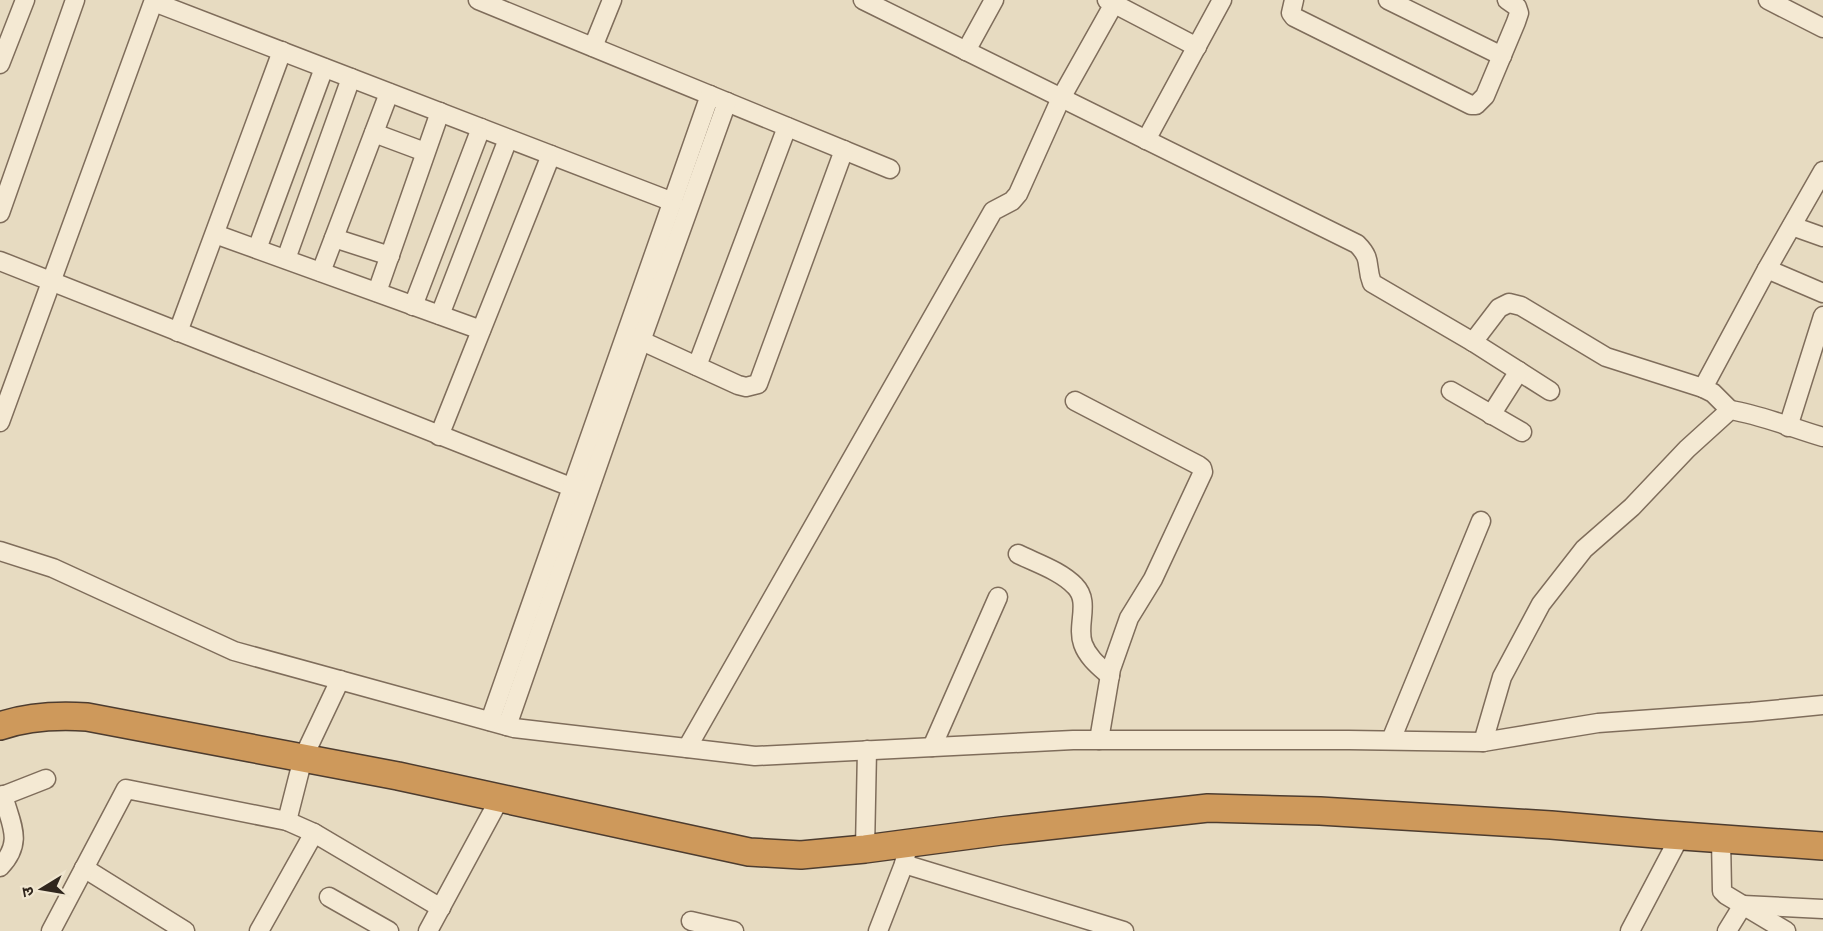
<svg xmlns="http://www.w3.org/2000/svg" width="1823" height="931" viewBox="0 0 1823 931" font-family="Merriweather,'Noto Sans Devanagari',serif">
  <style>
    .lines { fill: none; stroke-linecap: round; stroke-linejoin: round }
    .minor-casing { stroke: #7f6d5b; stroke-width: 21 }
    .highway-casing { stroke: #4d3c2f; stroke-width: 30 }
    .minor { stroke: #f4e9d3; stroke-width: 18 }
    .highway { stroke: #ce995b; stroke-width: 27 }
  </style>
  <rect width="100%" height="100%" fill="#e7dbc1"/>
  <g class="lines">
    <defs>
      <g id="minor">
        <path d="M478,0L890,169"/>
        <path d="M863,0L1357,244C1373,260 1365,265 1372,283L1473,342L1550,391"/>
        <path d="M1107,0L1197,47"/>
        <path d="M1294,0L1291,13L1294,17L1471,105H1476L1485,96L1516,22L1519,13L1517,7L1507,0"/>
        <path d="M1388,0L1502,56"/>
        <path d="M1768,0L1823,28"/>
        <path d="M154,2L673,202"/>
        <path d="M593,47L612,0"/>
        <path d="M966,51L994,0"/>
        <path d="M0,64L25,0"/>
        <path d="M374,133L425,152"/>
        <path d="M1146,140L1222,0"/>
        <path d="M0,213L75,0"/>
        <path d="M1792,226L1823,237"/>
        <path d="M215,234L481,330"/>
        <path d="M334,238L390,256"/>
        <path d="M257,249L324,68"/>
        <path d="M286,259L351,78"/>
        <path d="M0,261L581,491"/>
        <path d="M1767,269L1823,293"/>
        <path d="M321,272L389,93"/>
        <path d="M377,292L440,112"/>
        <path d="M413,306L481,128"/>
        <path d="M440,315L508,139"/>
        <path d="M178,332L282,51"/>
        <path d="M631,336L738,385L746,387L758,384L844,150"/>
        <path d="M1473,342L1499,308L1509,303L1521,306L1606,357L1703,388L1713,393L1730,410"/>
        <path d="M697,366L787,127"/>
        <path d="M1703,388L1767,269L1823,171"/>
        <path d="M1451,391L1522,432"/>
        <path d="M1075,401L1198,465L1202,468L1203,472L1153,579L1129,618L1111,669L1099,740"/>
        <path d="M1491,415L1519,371"/>
        <path d="M0,422L154,0"/>
        <path d="M1788,427L1823,316"/>
        <path d="M439,436L551,155"/>
        <path d="M0,551L53,568L234,651L514,728L755,756L1073,740H1349L1483,742L1598,723L1751,712L1823,705"/>
        <path d="M1018,554C1036,563 1061,571 1075,586C1091,602 1076,625 1083,644C1088,658 1100,667 1110,676"/>
        <path d="M490,721L710,95"/>
        <path d="M507,726L641,341L727,102"/>
        <path d="M1391,740L1481,521"/>
        <path d="M1483,742L1502,677L1541,604L1584,549L1632,507L1687,449L1730,410C1762,415 1792,428 1823,437"/>
        <path d="M932,747L998,597"/>
        <path d="M687,748L993,211L1012,201L1018,194L1061,98L1116,0"/>
        <path d="M0,797L46,779"/>
        <path d="M287,821L303,758L340,680"/>
        <path d="M314,833L441,908"/>
        <path d="M1721,839L1722,891L1726,895L1786,931"/>
        <path d="M865,849L867,750"/>
        <path d="M904,864L1124,931"/>
        <path d="M0,867C24,842 11,825 3,795"/>
        <path d="M84,868L185,931"/>
        <path d="M329,897L389,931"/>
        <path d="M691,921L734,931"/>
        <path d="M51,931L126,789L287,821L314,833L259,931"/>
        <path d="M428,931L500,798"/>
        <path d="M878,931L904,864L906,854"/>
        <path d="M1630,931L1680,836"/>
        <path d="M1727,931L1743,905L1823,909"/>
      </g>
      <path id="highway" d="M0,726C29,716 57,715 87,717L398,776L749,852L801,855L865,849L1001,831L1208,808L1320,811L1551,825L1655,834L1823,846"/>
    </defs>
    <use href="#minor" class="minor-casing"/>
    <use href="#highway" class="highway-casing"/>
    <use href="#minor" class="minor"/>
    <use href="#highway" class="highway"/>
  </g>
  <g transform="translate(42 889) rotate(259)" stroke="#f0e6d0" stroke-width="4.5" paint-order="stroke">
  <path d="M0-4.5L10 22L0 15L-10 22Z" fill="#30261d"/>
  <text y="-9" font-size="16" font-weight="bold" text-anchor="middle" fill="#30261d">उ</text>
  </g>
</svg>
